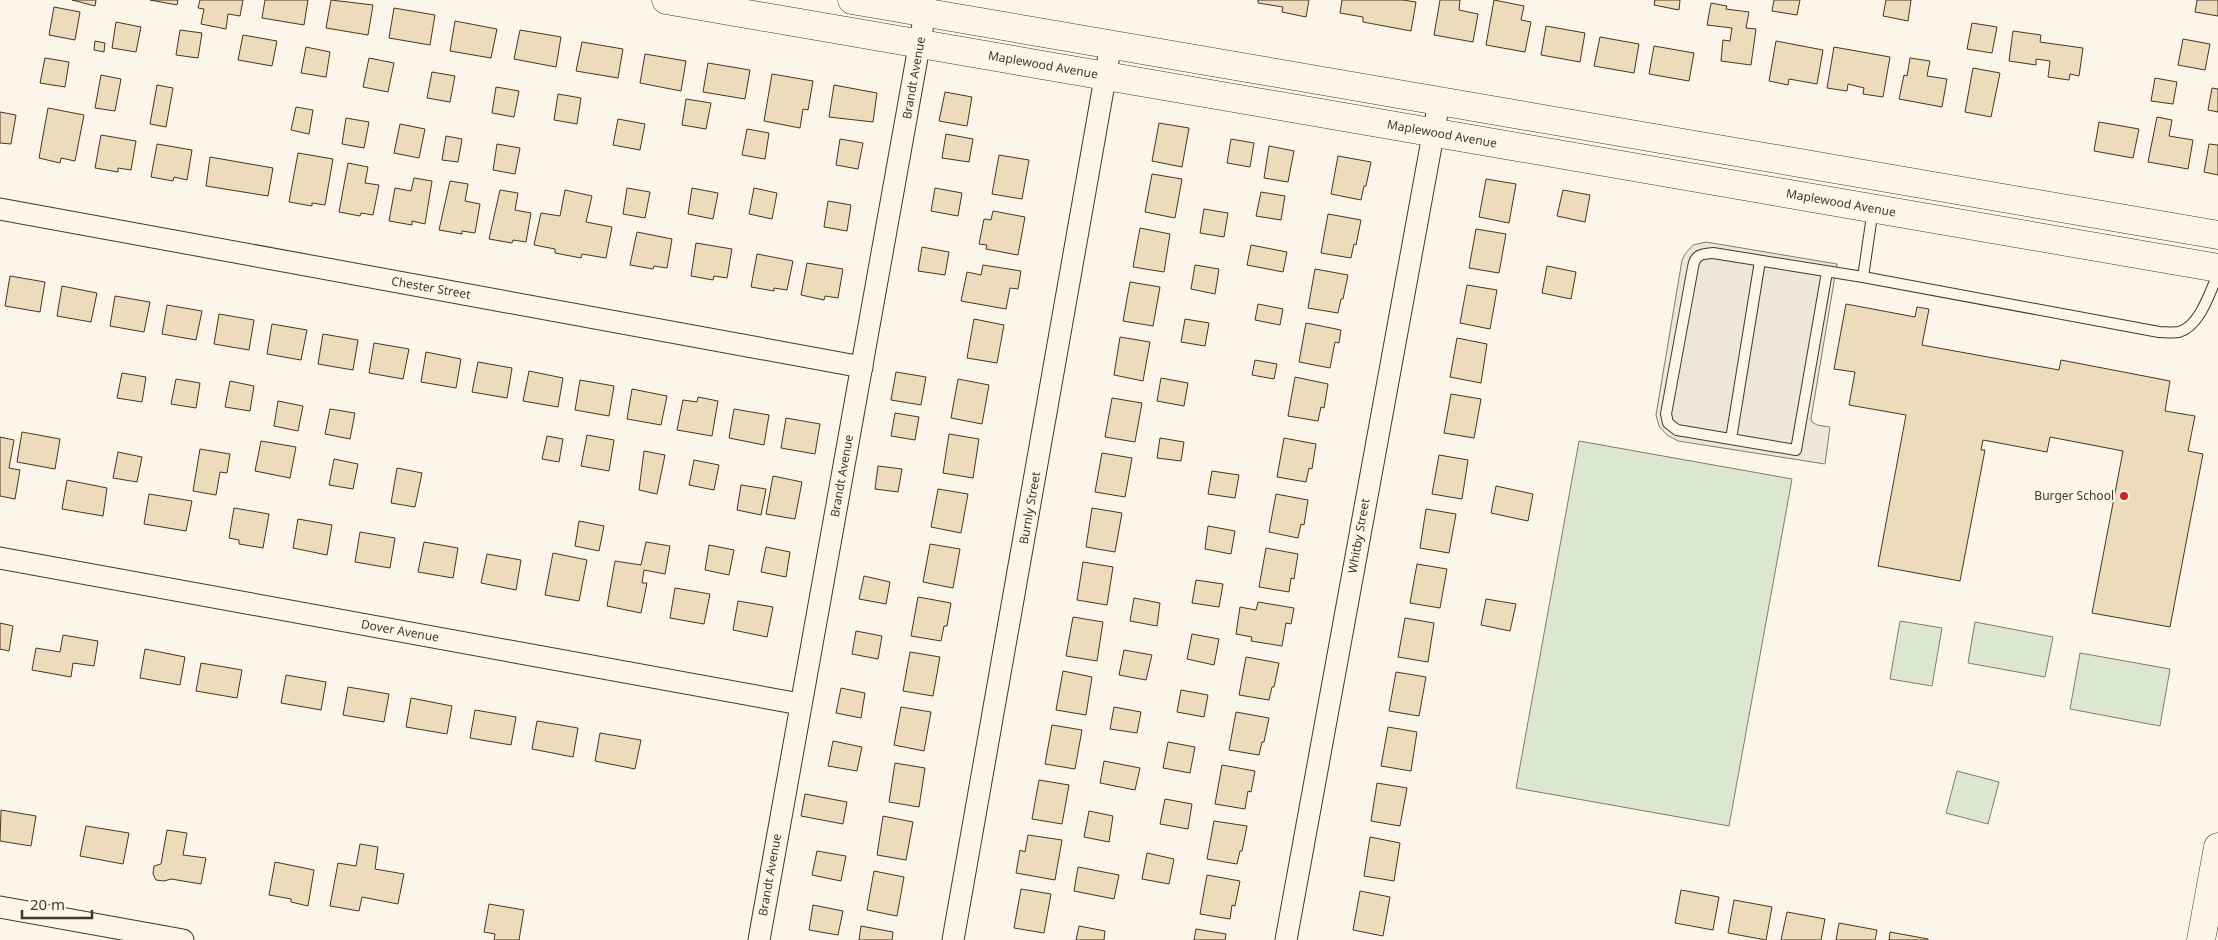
<svg xmlns="http://www.w3.org/2000/svg" width="2218" height="940" viewBox="0 0 2218 940" font-family="'Noto Sans',sans-serif">
  <style>
    .green { fill: #dce7d0; stroke: #887966 }
    .parking { fill: #ede7d9; stroke: #887966 }
    .building { fill: #ecdcbc; stroke: #4a3520 }
    .lines { fill: none; stroke-linecap: round; stroke-linejoin: round }
    .lane-casing { stroke: #4a3520; stroke-width: 12 }
    .street-casing { stroke: #4a3520; stroke-width: 23 }
    .secondary-casing { stroke: #4a3520; stroke-width: 29 }
    .lane { stroke: #fbf6e9; stroke-width: 10 }
    .street { stroke: #fbf6e9; stroke-width: 21 }
    .secondary { stroke: #fbf6e9; stroke-width: 28 }
    .poi-dot { fill: #c62828; stroke: #fbf6e9; stroke-width: 2 }
    .labels { text-anchor: middle; stroke-width: 4; stroke-linejoin: round; paint-order: stroke }
    .street-label { font-size: 12px; fill: #4a3520; stroke: #fbf6e9 }
    .poi-label { font-size: 12px; fill: #4a3520; stroke: #fbf6e9; text-anchor: end }
  </style>
  <rect width="100%" height="100%" fill="#fbf6e9"/>
  <g class="green">
    <path d="M1579,441L1792,479L1729,826L1516,788Z"/>
    <path d="M1900,621L1942,628L1932,686L1890,679Z"/>
    <path d="M1975,622L2053,637L2045,677L1968,663Z"/>
    <path d="M2080,653L2170,669L2160,726L2070,709Z"/>
    <path d="M1957,771L1999,782L1988,824L1946,813Z"/>
  </g>
  <path class="parking" d="M1706,242L1837,264L1811,419L1812,422L1817,425L1830,427L1825,464L1678,441L1667,435L1659,426L1656,415L1682,260L1685,254L1693,245Z"/>
  <g class="building">
    <path d="M72,0H96L95,6Z"/>
    <path d="M150,0H178L177,5Z"/>
    <path d="M200,0H243L240,16L228,14L226,29L201,24L204,9L198,8Z"/>
    <path d="M265,0H308L304,25L262,18Z"/>
    <path d="M331,0L373,5L368,35L326,28Z"/>
    <path d="M1258,0H1309L1306,17L1282,12L1283,7L1258,3Z"/>
    <path d="M1342,0H1403L1416,2L1411,31L1363,22V17L1340,13Z"/>
    <path d="M1440,0H1460L1459,10L1478,14L1473,42L1434,35Z"/>
    <path d="M1494,0L1524,6L1521,20L1531,22L1525,52L1486,45Z"/>
    <path d="M1655,0H1680L1679,10L1654,5Z"/>
    <path d="M1774,0H1800L1797,15L1772,11Z"/>
    <path d="M1886,0H1911L1908,21L1883,16Z"/>
    <path d="M2197,0H2218V16L2195,12Z"/>
    <path d="M1711,3L1727,6L1726,9L1749,12L1746,28L1756,29L1751,65L1721,61L1723,40L1730,41L1732,28L1707,25Z"/>
    <path d="M54,7L80,12L75,40L49,35Z"/>
    <path d="M394,8L435,15L430,45L389,38Z"/>
    <path d="M455,21L497,29L491,58L450,51Z"/>
    <path d="M116,22L141,27L136,52L112,48Z"/>
    <path d="M1972,23L1997,27L1992,53L1967,49Z"/>
    <path d="M1546,26L1585,33L1580,62L1541,55Z"/>
    <path d="M180,30L202,33L198,58L176,55Z"/>
    <path d="M520,30L561,37L556,67L514,59Z"/>
    <path d="M2013,31L2041,35L2040,42L2083,48L2079,76L2070,74L2069,80L2048,77L2050,61L2036,59V65L2009,61Z"/>
    <path d="M243,35L277,41L272,66L238,60Z"/>
    <path d="M1600,37L1639,44L1634,73L1594,66Z"/>
    <path d="M2183,39L2210,44L2205,70L2178,65Z"/>
    <path d="M95,41L105,43L104,52L94,50Z"/>
    <path d="M1776,41L1823,50L1817,84L1789,79L1788,85L1769,81Z"/>
    <path d="M582,42L623,49L618,78L576,71Z"/>
    <path d="M1654,46L1694,53L1689,81L1649,74Z"/>
    <path d="M306,47L330,52L326,77L301,73Z"/>
    <path d="M1834,47L1890,57L1883,97L1863,94L1864,88L1848,84L1847,91L1827,88Z"/>
    <path d="M645,54L686,61L681,91L640,83Z"/>
    <path d="M45,58L69,62L65,87L40,83Z"/>
    <path d="M369,58L394,63L388,92L363,87Z"/>
    <path d="M1910,58L1930,61L1927,76L1947,79L1942,107L1899,99L1904,75L1907,76Z"/>
    <path d="M708,63L750,70L745,99L703,92Z"/>
    <path d="M1973,68L2000,73L1991,117L1965,112Z"/>
    <path d="M432,72L455,76L450,102L427,98Z"/>
    <path d="M772,74L813,81L808,110L803,109L800,128L764,121Z"/>
    <path d="M101,75L121,79L115,111L95,108Z"/>
    <path d="M2155,78L2177,82L2173,104L2151,101Z"/>
    <path d="M157,85L173,88L166,127L150,124Z"/>
    <path d="M834,85L877,93L873,122L829,117Z"/>
    <path d="M496,87L519,91L514,117L492,113Z"/>
    <path d="M2212,88L2218,89V112L2208,110Z"/>
    <path d="M945,92L972,97L967,126L939,121Z"/>
    <path d="M558,94L581,98L577,124L554,120Z"/>
    <path d="M686,99L711,103L706,129L682,125Z"/>
    <path d="M296,107L313,110L309,134L291,130Z"/>
    <path d="M48,108L84,115L75,161L61,158L60,163L39,158Z"/>
    <path d="M0,112L16,115L11,144L0,143Z"/>
    <path d="M2157,117L2172,120L2169,136L2193,140L2188,169L2148,162Z"/>
    <path d="M346,118L369,122L364,148L342,144Z"/>
    <path d="M618,119L645,124L640,150L613,145Z"/>
    <path d="M2099,122L2139,129L2133,158L2094,151Z"/>
    <path d="M1159,123L1189,128L1182,167L1152,161Z"/>
    <path d="M400,124L425,129L419,158L394,153Z"/>
    <path d="M747,129L769,133L765,159L742,155Z"/>
    <path d="M946,134L973,139L969,162L942,158Z"/>
    <path d="M101,135L136,141L131,170L118,168V172L95,168Z"/>
    <path d="M446,136L462,139L458,162L442,160Z"/>
    <path d="M840,139L863,143L858,169L836,165Z"/>
    <path d="M1231,139L1254,143L1250,167L1227,163Z"/>
    <path d="M157,144L192,150L187,180L174,177L173,181L151,177Z"/>
    <path d="M497,144L520,148L515,174L493,170Z"/>
    <path d="M2209,144L2218,145V175L2204,172Z"/>
    <path d="M1269,146L1294,151L1288,182L1264,178Z"/>
    <path d="M298,153L333,159L325,205L312,203V206L289,202Z"/>
    <path d="M999,155L1029,160L1022,199L992,194Z"/>
    <path d="M1338,156L1371,162L1366,186H1364L1361,200L1331,194Z"/>
    <path d="M210,157L273,168L268,196L206,186Z"/>
    <path d="M348,163L368,167L365,183L379,185L373,215L361,213L360,216L339,212Z"/>
    <path d="M1152,174L1182,179L1175,218L1145,212Z"/>
    <path d="M414,178L432,181L425,224L412,221V225L389,221L395,188L411,191Z"/>
    <path d="M1486,179L1516,184L1509,223L1479,217Z"/>
    <path d="M450,181L468,184L465,201L480,204L475,233L462,231V234L439,230Z"/>
    <path d="M627,188L650,192L645,218L623,214Z"/>
    <path d="M692,188L718,193L713,219L688,214Z"/>
    <path d="M754,188L777,193L772,219L749,214Z"/>
    <path d="M935,188L962,193L958,216L931,211Z"/>
    <path d="M500,190L518,193L515,210L531,213L526,242L513,240L512,243L489,239Z"/>
    <path d="M565,190L592,196L586,222L612,227L606,258L582,254L581,258L555,253V249L534,245L541,213L560,216Z"/>
    <path d="M1563,190L1590,195L1585,222L1557,216Z"/>
    <path d="M1261,192L1285,196L1281,220L1256,216Z"/>
    <path d="M828,201L851,205L847,231L824,227Z"/>
    <path d="M1204,209L1228,213L1224,237L1200,233Z"/>
    <path d="M993,211L1025,217L1018,255L986,249L987,245L979,244L984,219L991,220Z"/>
    <path d="M1328,214L1361,220L1356,245L1354,244L1351,258L1321,253Z"/>
    <path d="M1140,228L1170,234L1164,272L1133,267Z"/>
    <path d="M1476,229L1506,234L1499,273L1469,268Z"/>
    <path d="M637,232L672,239L667,268L654,266L653,269L630,265Z"/>
    <path d="M696,243L732,249L727,278L714,276L713,280L691,276Z"/>
    <path d="M1251,245L1287,252L1283,272L1247,265Z"/>
    <path d="M922,247L949,252L945,275L918,271Z"/>
    <path d="M757,254L793,261L787,290L774,288V291L751,287Z"/>
    <path d="M807,263L843,269L838,298L825,296L824,300L801,295Z"/>
    <path d="M983,265L1021,271L1018,289L1010,288L1006,309L961,301L967,272L981,275Z"/>
    <path d="M1195,265L1219,269L1215,294L1191,289Z"/>
    <path d="M1547,266L1576,272L1571,299L1542,293Z"/>
    <path d="M1315,269L1348,275L1343,299H1341L1338,313L1308,308Z"/>
    <path d="M10,276L45,282L40,312L5,306Z"/>
    <path d="M1130,282L1160,287L1153,326L1123,321Z"/>
    <path d="M1467,285L1497,290L1490,329L1460,323Z"/>
    <path d="M62,286L97,293L91,322L57,316Z"/>
    <path d="M115,296L150,302L144,332L110,326Z"/>
    <path d="M1258,304L1283,309L1280,325L1255,320Z"/>
    <path d="M1846,304L1915,317L1917,307L1929,309L1922,345L2059,370L2061,360L2170,381L2165,411L2195,416L2188,451L2203,454L2170,627L2092,613L2123,451L2050,437L2047,452L1983,440L1981,450H1985L1960,581L1878,566L1906,415L1849,405L1855,372L1834,369Z"/>
    <path d="M167,305L202,311L196,340L162,334Z"/>
    <path d="M219,314L254,320L249,350L214,344Z"/>
    <path d="M974,319L1004,325L997,363L967,358Z"/>
    <path d="M1185,319L1209,323L1205,346L1181,342Z"/>
    <path d="M1306,323L1341,330L1339,343L1335,342L1330,368L1299,362Z"/>
    <path d="M272,324L307,330L301,360L267,354Z"/>
    <path d="M323,334L358,340L353,370L318,364Z"/>
    <path d="M1120,337L1150,342L1143,381L1114,375Z"/>
    <path d="M1457,338L1487,344L1481,383L1450,377Z"/>
    <path d="M374,343L409,349L403,379L369,373Z"/>
    <path d="M426,352L461,359L456,388L421,382Z"/>
    <path d="M1255,360L1277,364L1274,379L1252,375Z"/>
    <path d="M478,362L512,368L507,398L472,392Z"/>
    <path d="M529,371L563,378L558,407L523,401Z"/>
    <path d="M896,372L926,377L921,405L891,400Z"/>
    <path d="M122,373L146,377L142,402L117,398Z"/>
    <path d="M1295,377L1328,384L1324,408L1321,407L1318,421L1288,416Z"/>
    <path d="M1161,378L1188,383L1184,406L1157,401Z"/>
    <path d="M176,379L200,383L196,408L171,404Z"/>
    <path d="M958,379L989,385L982,424L951,418Z"/>
    <path d="M580,380L614,386L609,416L575,410Z"/>
    <path d="M230,381L254,386L250,411L225,407Z"/>
    <path d="M632,389L667,396L661,425L627,419Z"/>
    <path d="M1451,394L1481,399L1474,438L1444,433Z"/>
    <path d="M698,397L718,401L712,436L677,430L683,400L697,402Z"/>
    <path d="M1112,398L1142,403L1135,442L1105,437Z"/>
    <path d="M278,401L303,406L298,431L274,426Z"/>
    <path d="M330,409L355,413L350,439L325,434Z"/>
    <path d="M734,409L769,415L764,445L729,438Z"/>
    <path d="M895,413L919,417L915,440L891,436Z"/>
    <path d="M786,418L820,424L815,454L781,448Z"/>
    <path d="M22,432L60,439L55,469L17,462Z"/>
    <path d="M949,434L979,439L973,478L943,473Z"/>
    <path d="M587,435L614,440L609,471L581,466Z"/>
    <path d="M547,436L563,439L559,462L542,459Z"/>
    <path d="M0,437L14,440L9,468L20,470L15,499L0,496Z"/>
    <path d="M1160,438L1184,442L1181,461L1157,458Z"/>
    <path d="M1284,438L1316,444L1312,469L1309,468L1306,482L1277,477Z"/>
    <path d="M261,441L296,447L290,478L255,471Z"/>
    <path d="M200,449L230,454L227,473L220,472L216,495L193,491Z"/>
    <path d="M644,451L665,455L657,494L639,490Z"/>
    <path d="M118,452L142,457L137,482L113,478Z"/>
    <path d="M1102,453L1132,458L1125,497L1095,492Z"/>
    <path d="M1439,455L1468,460L1462,499L1432,494Z"/>
    <path d="M334,459L358,464L353,489L329,485Z"/>
    <path d="M694,460L719,465L714,490L689,485Z"/>
    <path d="M878,466L902,469L898,492L875,489Z"/>
    <path d="M397,468L422,473L415,507L391,503Z"/>
    <path d="M1212,471L1239,475L1235,498L1208,494Z"/>
    <path d="M773,476L802,482L795,519L766,514Z"/>
    <path d="M67,480L107,488L103,516L62,509Z"/>
    <path d="M741,485L766,489L761,515L737,510Z"/>
    <path d="M1496,486L1533,494L1528,521L1491,513Z"/>
    <path d="M938,489L968,494L961,533L931,527Z"/>
    <path d="M149,494L192,501L186,531L144,524Z"/>
    <path d="M1276,494L1308,500L1304,525L1301,524L1298,538L1269,532Z"/>
    <path d="M234,508L269,514L263,548L239,544V540L229,538Z"/>
    <path d="M1092,508L1122,513L1115,552L1086,547Z"/>
    <path d="M1426,509L1456,514L1449,553L1420,548Z"/>
    <path d="M298,519L332,525L327,555L293,548Z"/>
    <path d="M579,521L604,526L599,551L575,546Z"/>
    <path d="M1208,526L1235,531L1231,554L1205,549Z"/>
    <path d="M360,532L395,538L390,568L355,562Z"/>
    <path d="M424,542L458,548L453,578L418,572Z"/>
    <path d="M646,542L670,546L665,574L644,570L642,583H647L641,613L607,606L615,561L641,565Z"/>
    <path d="M930,544L960,549L953,588L923,582Z"/>
    <path d="M709,545L734,550L729,575L705,570Z"/>
    <path d="M766,547L790,552L786,577L761,572Z"/>
    <path d="M1266,548L1298,554L1294,579L1291,578L1289,592L1259,587Z"/>
    <path d="M553,553L587,560L579,601L545,595Z"/>
    <path d="M487,554L521,560L516,590L481,583Z"/>
    <path d="M1083,562L1113,567L1107,605L1077,600Z"/>
    <path d="M1417,564L1447,569L1440,608L1410,603Z"/>
    <path d="M864,576L890,582L886,604L859,599Z"/>
    <path d="M1196,580L1223,584L1219,607L1192,603Z"/>
    <path d="M675,588L710,594L704,624L670,618Z"/>
    <path d="M918,597L951,603L947,626H944L941,641L911,636Z"/>
    <path d="M1134,598L1160,603L1157,626L1130,621Z"/>
    <path d="M1486,599L1516,604L1510,631L1481,625Z"/>
    <path d="M738,601L773,607L767,637L733,630Z"/>
    <path d="M1258,602L1294,608L1291,624L1286,623L1282,646L1251,641L1252,637L1236,634L1240,607L1256,610Z"/>
    <path d="M1073,617L1103,622L1097,661L1066,656Z"/>
    <path d="M1405,618L1434,623L1428,662L1398,657Z"/>
    <path d="M0,623L13,626L9,651L0,649Z"/>
    <path d="M856,631L882,636L878,659L852,654Z"/>
    <path d="M1192,634L1219,639L1214,665L1187,659Z"/>
    <path d="M63,635L98,641L94,666L73,663L71,677L32,670L36,648L60,652Z"/>
    <path d="M145,649L185,657L180,685L140,678Z"/>
    <path d="M1124,650L1152,655L1146,680L1119,675Z"/>
    <path d="M910,652L940,657L933,696L903,691Z"/>
    <path d="M1246,657L1279,663L1274,687H1272L1269,700L1239,695Z"/>
    <path d="M201,663L242,670L237,698L196,691Z"/>
    <path d="M1063,671L1092,677L1086,715L1056,710Z"/>
    <path d="M1396,672L1426,677L1419,716L1389,711Z"/>
    <path d="M286,675L326,682L321,710L281,703Z"/>
    <path d="M348,687L389,694L384,722L343,715Z"/>
    <path d="M841,688L865,693L861,718L836,713Z"/>
    <path d="M1181,690L1208,695L1204,717L1177,712Z"/>
    <path d="M411,698L452,706L447,734L406,727Z"/>
    <path d="M901,707L931,712L924,751L894,745Z"/>
    <path d="M1114,707L1141,712L1137,733L1110,729Z"/>
    <path d="M475,710L516,717L511,745L470,738Z"/>
    <path d="M1236,712L1269,718L1264,742H1262L1259,755L1229,750Z"/>
    <path d="M537,721L578,728L573,757L532,749Z"/>
    <path d="M1052,725L1082,730L1075,769L1045,764Z"/>
    <path d="M1388,727L1417,732L1411,771L1381,766Z"/>
    <path d="M600,733L641,740L635,769L595,761Z"/>
    <path d="M833,741L862,747L857,771L828,766Z"/>
    <path d="M1168,742L1195,747L1190,773L1163,768Z"/>
    <path d="M1104,761L1140,768L1135,790L1100,783Z"/>
    <path d="M895,763L925,768L919,807L889,802Z"/>
    <path d="M1222,765L1255,771L1251,792L1248,791L1245,809L1215,804Z"/>
    <path d="M1039,780L1069,785L1062,824L1032,819Z"/>
    <path d="M1377,783L1407,788L1400,826L1371,821Z"/>
    <path d="M805,794L847,802L843,824L801,816Z"/>
    <path d="M1165,799L1192,804L1188,829L1160,824Z"/>
    <path d="M1,810L36,816L31,846L0,841Z"/>
    <path d="M1089,811L1113,816L1109,842L1084,837Z"/>
    <path d="M883,816L913,822L906,860L877,855Z"/>
    <path d="M1214,821L1247,826L1242,851H1240L1237,864L1207,859Z"/>
    <path d="M86,826L129,833L123,864L80,856Z"/>
    <path d="M167,830L187,833L183,855L206,858L201,884L171,879L164,881L156,880L153,874L154,866L161,864Z"/>
    <path d="M1028,835L1062,840L1055,880L1016,873L1020,850L1025,852Z"/>
    <path d="M1370,837L1400,843L1394,881L1364,876Z"/>
    <path d="M360,844L378,847L375,869L404,874L398,904L362,897L359,911L330,906L338,863L356,866Z"/>
    <path d="M817,851L846,856L841,881L812,875Z"/>
    <path d="M1147,853L1174,859L1169,884L1142,879Z"/>
    <path d="M275,862L314,870L308,906L291,902V899L269,895Z"/>
    <path d="M1078,867L1119,875L1114,899L1074,891Z"/>
    <path d="M874,871L904,877L897,916L867,910Z"/>
    <path d="M1207,875L1240,881L1235,906L1232,905L1230,919L1200,914Z"/>
    <path d="M1021,889L1051,894L1044,933L1014,928Z"/>
    <path d="M1681,890L1719,897L1713,930L1675,923Z"/>
    <path d="M1360,891L1390,897L1383,936L1353,930Z"/>
    <path d="M1734,900L1772,907L1766,940L1728,933Z"/>
    <path d="M489,904L524,910L519,940H494L495,934L484,932Z"/>
    <path d="M813,905L843,911L838,935L809,930Z"/>
    <path d="M1787,912L1825,919L1821,940H1781Z"/>
    <path d="M1839,923L1877,930L1875,940H1836Z"/>
    <path d="M861,926L893,932L892,940H859Z"/>
    <path d="M1079,926L1105,931L1104,940H1076Z"/>
    <path d="M1196,929L1226,934L1225,940H1194Z"/>
    <path d="M1890,932L1928,939V940H1889Z"/>
  </g>
  <g class="lines">
    <defs>
      <g id="lane">
        <path d="M1827,272L1796,450L1677,430L1668,423L1666,414L1693,267C1695,254 1702,254 1713,253L1863,277L2159,332C2165,332 2173,333 2179,332C2200,326 2210,292 2218,274"/>
        <path d="M1863,277L1873,209"/>
        <path d="M1731,439L1760,261"/>
      </g>
      <g id="street">
        <path d="M0,209L862,367"/>
        <path d="M0,558L800,704"/>
        <path d="M0,907L183,940"/>
        <path d="M759,940L925,13"/>
        <path d="M953,940L1111,44"/>
        <path d="M1286,940L1439,102"/>
      </g>
      <g id="secondary">
        <path d="M666,0L2218,268"/>
        <path d="M852,0L2218,235"/>
        <path d="M2201,940L2218,847"/>
      </g>
    </defs>
    <use href="#lane" class="lane-casing"/>
    <use href="#street" class="street-casing"/>
    <use href="#secondary" class="secondary-casing"/>
    <use href="#lane" class="lane"/>
    <use href="#street" class="street"/>
    <use href="#secondary" class="secondary"/>
  </g>
  <circle class="poi-dot" cx="2124" cy="496" r="5"/>
  <g class="labels">
    <g class="street-label">
      <text transform="translate(1043 65) rotate(10)" y="4">Maplewood Avenue</text>
      <text transform="translate(914 78) rotate(-80)" y="4">Brandt Avenue</text>
      <text transform="translate(1442 134) rotate(10)" y="4">Maplewood Avenue</text>
      <text transform="translate(1841 203) rotate(10)" y="4">Maplewood Avenue</text>
      <text transform="translate(431 288) rotate(10)" y="4">Chester Street</text>
      <text transform="translate(842 476) rotate(-80)" y="4">Brandt Avenue</text>
      <text transform="translate(1030 508) rotate(-80)" y="4">Burnly Street</text>
      <text transform="translate(1359 536) rotate(-80)" y="4">Whitby Street</text>
      <text transform="translate(400 631) rotate(10)" y="4">Dover Avenue</text>
      <text transform="translate(770 875) rotate(-80)" y="4">Brandt Avenue</text>
    </g>
    <g class="poi-label">
      <text x="2114" y="500">Burger School</text>
    </g>
  </g>
  <path d="M22 910v8h70v-8" fill="none" stroke="#4a3520" stroke-width="2.5"/>
  <text x="30" y="910" font-size="15" fill="#4a3520" stroke="#fbf6e9" stroke-width="4" paint-order="stroke">20 m</text>
</svg>
